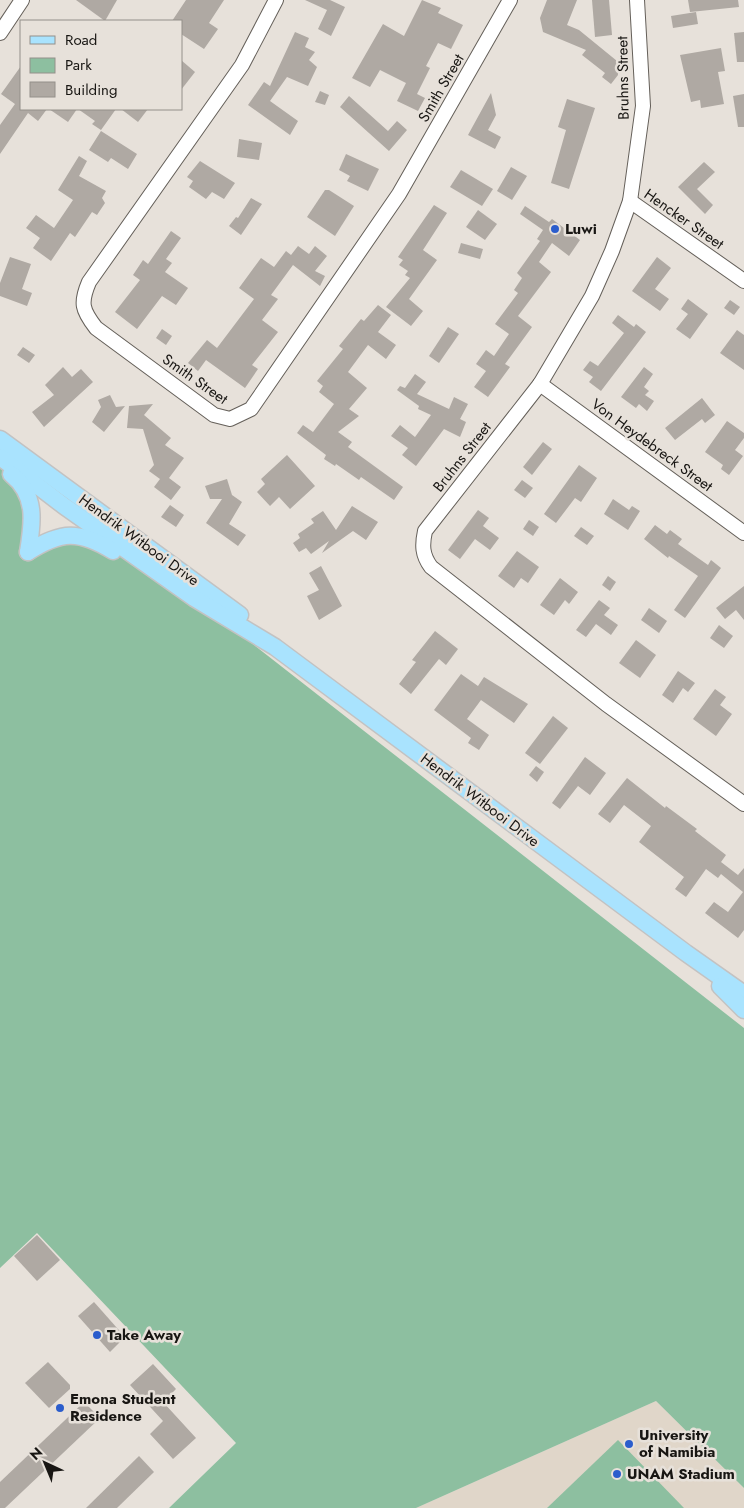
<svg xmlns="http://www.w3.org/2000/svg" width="744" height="1508" viewBox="0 0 744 1508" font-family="Jost,sans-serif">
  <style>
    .built { fill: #e0d6c9 }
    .green { fill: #8dbfa0 }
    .building { fill: #afa9a3 }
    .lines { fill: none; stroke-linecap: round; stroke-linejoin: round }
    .minor-casing { stroke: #645f59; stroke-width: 16 }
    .major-casing { stroke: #c3c2c2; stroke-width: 19 }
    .minor { stroke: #fff; stroke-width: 14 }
    .major { stroke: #a9e3fe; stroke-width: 16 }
    .poi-dot { fill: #2b5dcc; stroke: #e7e1da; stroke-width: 2 }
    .labels { text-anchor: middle; stroke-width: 5; stroke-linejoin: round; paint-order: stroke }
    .street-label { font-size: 15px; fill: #181613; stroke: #e7e1da }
    .poi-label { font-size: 15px; font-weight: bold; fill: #181613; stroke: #e7e1da; text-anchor: start }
  </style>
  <rect width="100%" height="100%" fill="#e7e1da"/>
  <path class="built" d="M656,1401L744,1488V1508H416Z"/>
  <g class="green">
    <path d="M0,465L25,489L28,552L42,544H102L194,598L744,1028V1488L656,1401L416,1508H169L236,1443L37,1233L0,1268Z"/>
    <path d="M618,1440L684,1508H547Z"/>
  </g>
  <g class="building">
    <path d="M76,0H117L105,21Z"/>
    <path d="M186,0H224L209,23L218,29L204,49L181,34V21H172Z"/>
    <path d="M305,0H330L345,7L331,36L318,29L327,10Z"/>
    <path d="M422,0L441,8L438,13L463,25L451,49L438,43L426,66L430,68L417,94L425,98L418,111L397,101L406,83L380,70L370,87L352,78L383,24L404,36Z"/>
    <path d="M547,0H577L567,25L579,30L617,61L618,75L611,84L602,77L605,73L582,55L586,50L543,32L540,18Z"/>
    <path d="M592,0H609L612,35L595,37Z"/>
    <path d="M688,0H738L739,7L690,12Z"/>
    <path d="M696,12L698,24L673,28L671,16Z"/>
    <path d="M295,32L309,38L305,47L315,52L309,60L317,67L308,86L287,77L270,101L298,121L290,135L248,105L264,82L270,86Z"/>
    <path d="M744,32V62H737L734,33Z"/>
    <path d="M721,48L725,71L718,72L724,104L701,108L700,100L691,102L680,55Z"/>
    <path d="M181,60L195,72L181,90Z"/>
    <path d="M21,66V109H47L38,121L28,113L0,154V125L15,104L1,94Z"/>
    <path d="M320,91L329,95L325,105L315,102Z"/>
    <path d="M491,93L496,115L488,130L501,137L495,149L468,135Z"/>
    <path d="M744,94V127H738L733,96Z"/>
    <path d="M349,96L388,131L397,121L407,130L389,151L340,107Z"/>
    <path d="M567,99L595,108L569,189L551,183L566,130L558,127Z"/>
    <path d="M49,109H77L68,122Z"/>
    <path d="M78,109H116L101,130L92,124L95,121Z"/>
    <path d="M121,109H148L138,122Z"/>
    <path d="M101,131L137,154L128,169L111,158L108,162L89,150Z"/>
    <path d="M239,139L262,143L259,160L237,157Z"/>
    <path d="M346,154L379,169L368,191L347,181L350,176L339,170Z"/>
    <path d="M79,156L87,161L79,176L106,191L102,198L105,203L97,215L92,212L75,237L70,233L51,261L33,248L40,238L26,228L36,215L54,228L73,200L58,190Z"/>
    <path d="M200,161L235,183L224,199L212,192L206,199L189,187L193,181L187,177Z"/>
    <path d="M704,162L715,172L697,189L713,205L705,214L678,187Z"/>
    <path d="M511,167L527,176L512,200L497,191Z"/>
    <path d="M461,170L493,189L482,206L450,187Z"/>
    <path d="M325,190H329L354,206L335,236L307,217Z"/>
    <path d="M251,198L262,204L241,235L229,226L236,217L238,218Z"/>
    <path d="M434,205L447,213L423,250L437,260L409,299L423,311L411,326L386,307L410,278L405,275L408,271L399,265L403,260L398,257Z"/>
    <path d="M525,206L549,222L552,219L580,240L569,256L552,243L539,262L551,272L518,316L532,327L505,364L510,367L488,397L474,387L486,371L476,364L486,350L494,356L509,334L495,324L518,293L514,290L522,278L517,273L540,241L537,239L543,230L520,214Z"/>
    <path d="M478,210L497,224L485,240L466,227Z"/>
    <path d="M171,231L181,238L166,259L172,263L165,272L188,288L176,305L162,296L137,329L115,312L140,280L133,275L143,260L148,264Z"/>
    <path d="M461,243L483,249L480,259L458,253Z"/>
    <path d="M298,246L309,254L315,246L327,256L315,271L325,276L320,286L293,265L271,295L278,299L262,320L278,332L252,365L258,369L245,388L206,360L198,371L188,363L207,340L217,348L254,299L239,288L261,258L274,267L286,251L291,255Z"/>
    <path d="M10,257L31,264L22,289L32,293L27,306L0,296V283Z"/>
    <path d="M657,257L671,268L655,289L669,299L660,311L632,291Z"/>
    <path d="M688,299L708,314L690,339L676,329L688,314L681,309Z"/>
    <path d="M730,300L740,307L734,315L724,308Z"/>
    <path d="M378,305L391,315L378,332L396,345L386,359L368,345L348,372L367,388L349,409L359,416L338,432L352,442L348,447L403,487L394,500L361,477L359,480L336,464L335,466L324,459L326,455L297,433L303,425L313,432L334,404L319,392L323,386L317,381L343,349L339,346L361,319L364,321Z"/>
    <path d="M618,315L634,327L636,324L646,332L601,391L589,382L593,377L583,370L590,361L598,366L624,333L612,323Z"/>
    <path d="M448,327L459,334L439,363L429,356Z"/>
    <path d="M162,329L172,336L166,345L156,338Z"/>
    <path d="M737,330L744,335V370L720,353Z"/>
    <path d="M23,347L35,355L29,363L17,355Z"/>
    <path d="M63,367L72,377L81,369L93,382L44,427L32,412L54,395L45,385Z"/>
    <path d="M644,367L653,374L644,387L649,391L645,395L654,401L647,411L639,404L636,408L621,397Z"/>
    <path d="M415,374L426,382L417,394L449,409L454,397L468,404L460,419L466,422L460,437L444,429L416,466L402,455L408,448L391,436L400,425L415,437L431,415L418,409L419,406L397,390L400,386L405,388Z"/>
    <path d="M110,395L116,407L125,406L104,432L92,422L101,407L98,400Z"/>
    <path d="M702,398L715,415L705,423L702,419L675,440L665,428Z"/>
    <path d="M153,404L144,415L171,438L165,445L184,458L169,478L181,487L171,500L154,487L160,479L149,471L154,465L143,429L127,428L129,406Z"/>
    <path d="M727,421L744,433V438L735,450L743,456L729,475L721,469L723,465L705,452Z"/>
    <path d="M543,442L552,449L532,475L523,467Z"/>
    <path d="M287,455L315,486L290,509L279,497L270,506L257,492L265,484L261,479Z"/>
    <path d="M579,465L597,478L581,502L575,498L556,523L544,514Z"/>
    <path d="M227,479L232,495L242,502L229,524L246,535L238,546L206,523L222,499H210L205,486Z"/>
    <path d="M522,480L533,488L525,498L514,490Z"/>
    <path d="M613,499L629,510L632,506L640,511L628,530L604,514Z"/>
    <path d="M170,505L184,515L176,527L161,517Z"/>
    <path d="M352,506L378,522L366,540L353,531L322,553L329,541L311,554L306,548L299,552L293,543L300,538L298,534L314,523L311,519L323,511L336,530Z"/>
    <path d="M478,510L489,518L483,526L499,538L490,550L475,539L460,559L448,550Z"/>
    <path d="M529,520L539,527L533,536L523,529Z"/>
    <path d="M655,525L667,534L670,530L682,539L678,544L708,565L711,560L721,568L685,618L674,610L698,576L669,556L668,558L644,539Z"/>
    <path d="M581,527L594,536L587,545L574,536Z"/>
    <path d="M517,551L539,567L528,583L521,578L514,588L498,576Z"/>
    <path d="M321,566L342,606L319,620L307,596L319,590L309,573Z"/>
    <path d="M608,576L616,582L610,591L602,585Z"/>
    <path d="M560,578L578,592L569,604L565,600L554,615L540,605Z"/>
    <path d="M744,586V620L736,610L725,619L716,608Z"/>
    <path d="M599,600L610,608L604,615L618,625L611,635L596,624L586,637L576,630Z"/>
    <path d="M649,608L667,621L659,633L641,620Z"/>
    <path d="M719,625L733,636L724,648L710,638Z"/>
    <path d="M435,631L458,649L446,665L439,659L411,694L399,684L416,662L412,660Z"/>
    <path d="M636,640L656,655L640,678L619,663Z"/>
    <path d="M678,671L695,683L688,692L683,688L673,703L662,695Z"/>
    <path d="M461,674L478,686L484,677L528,704L514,723L481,700L467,719L489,735L479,750L468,743L471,738L434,710Z"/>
    <path d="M715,689L726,697L720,705L732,714L716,736L693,719Z"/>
    <path d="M553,716L568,728L540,764L525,753Z"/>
    <path d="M585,757L606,773L590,795L578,786L560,809L552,803Z"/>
    <path d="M536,766L544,772L537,782L529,775Z"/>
    <path d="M627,778L665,808L666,806L697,829L695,831L726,855L721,862L738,875L744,868V930L738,938L705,913L714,902L728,912L743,892L721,874L718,878L706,869L686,897L675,889L684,877L639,842L651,826L624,805L610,823L598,814Z"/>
    <path d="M37,1235L60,1260L37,1281L14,1256Z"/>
    <path d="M94,1302L125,1337L110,1352L78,1316Z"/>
    <path d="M48,1362L70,1385V1389L49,1408L25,1383Z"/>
    <path d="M153,1364L176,1389L163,1402L196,1438L173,1459L150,1434L163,1421L130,1385Z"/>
    <path d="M84,1402L100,1418L5,1508H0V1482Z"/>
    <path d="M139,1456L154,1472L117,1508H86Z"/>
  </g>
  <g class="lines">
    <defs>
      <g id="minor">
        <path d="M276,0L242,65L89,282C80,303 82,310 96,328L214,415L230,419L251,409L399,194L510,0"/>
        <path d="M637,0L643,106L630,201L612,251L592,296L540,384L425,531C422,545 422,555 431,567L606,704L744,804"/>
        <path d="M0,33L22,0"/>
        <path d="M630,201L744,281"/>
        <path d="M540,384L744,533"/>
      </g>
      <g id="major">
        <path d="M0,439L240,615"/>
        <path d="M0,457L64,506L194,598L275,647L686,953L744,994"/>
        <path d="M11,474C37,495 33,522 28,552"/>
        <path d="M28,552C61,531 79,530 113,551"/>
        <path d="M720,986L744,1010"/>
      </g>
    </defs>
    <use href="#minor" class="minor-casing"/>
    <use href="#major" class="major-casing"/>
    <use href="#minor" class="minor"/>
    <use href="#major" class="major"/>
  </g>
  <g class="poi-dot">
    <circle cx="555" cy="229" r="5"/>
    <circle cx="97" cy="1335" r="5"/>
    <circle cx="60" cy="1408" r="5"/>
    <circle cx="629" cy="1444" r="5"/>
    <circle cx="617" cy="1474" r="5"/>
  </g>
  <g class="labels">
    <g class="street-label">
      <text transform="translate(623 78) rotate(-91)" y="5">Bruhns Street</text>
      <text transform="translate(441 88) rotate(-60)" y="5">Smith Street</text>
      <text transform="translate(684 219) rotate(35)" y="5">Hencker Street</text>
      <text transform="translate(195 379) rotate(35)" y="5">Smith Street</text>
      <text transform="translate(652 445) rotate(36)" y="5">Von Heydebreck Street</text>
      <text transform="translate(462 457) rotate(-52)" y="5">Bruhns Street</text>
      <text transform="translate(139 540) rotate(36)" y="5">Hendrik Witbooi Drive</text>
      <text transform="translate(480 800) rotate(37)" y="5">Hendrik Witbooi Drive</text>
    </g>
    <g class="poi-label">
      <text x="565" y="234">Luwi</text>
      <text x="107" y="1340">Take Away</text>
      <text x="70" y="1404">Emona Student<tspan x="70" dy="17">Residence</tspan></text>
      <text x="639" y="1440">University<tspan x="639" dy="17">of Namibia</tspan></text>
      <text x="627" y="1479">UNAM Stadium</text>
    </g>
  </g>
  <rect x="20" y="20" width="162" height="90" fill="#e7e1da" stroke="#94908a"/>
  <rect x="30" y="36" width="25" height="8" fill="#a9e3fe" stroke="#94908a"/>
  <text x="65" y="45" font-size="15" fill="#181613">Road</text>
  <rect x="30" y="58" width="25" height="15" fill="#8dbfa0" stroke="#94908a"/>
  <text x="65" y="70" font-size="15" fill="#181613">Park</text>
  <rect x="30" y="82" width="25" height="15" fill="#afa9a3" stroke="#94908a"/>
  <text x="65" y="95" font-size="15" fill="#181613">Building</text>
  <g transform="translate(45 1463) rotate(316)" stroke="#e7e1da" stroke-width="4" paint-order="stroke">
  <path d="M0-4L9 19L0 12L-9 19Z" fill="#181613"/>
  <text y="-8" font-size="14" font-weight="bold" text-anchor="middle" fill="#181613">N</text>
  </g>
</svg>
